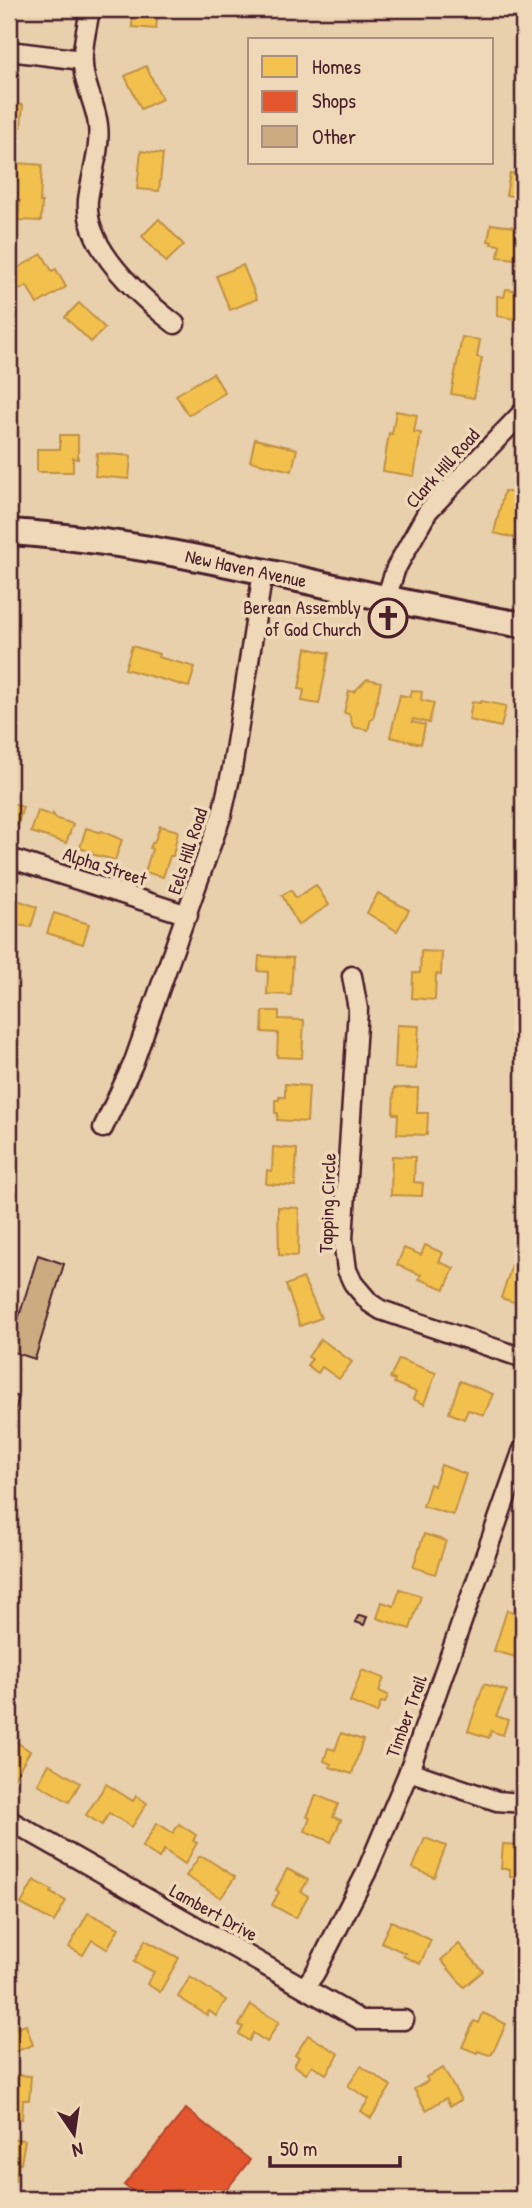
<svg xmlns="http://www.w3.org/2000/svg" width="532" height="2208" viewBox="0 0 532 2208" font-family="'Patrick Hand',sans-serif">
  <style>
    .homes { fill: #f2c14e; stroke: #c09044; stroke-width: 2 }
    .shops { fill: #e4572e; stroke: #b6462d; stroke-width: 2 }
    .building { fill: #ccab81; stroke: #4a1f2b; stroke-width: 2 }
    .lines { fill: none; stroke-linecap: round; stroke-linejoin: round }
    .minor-casing { stroke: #4a1f2b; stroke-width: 23 }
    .secondary-casing { stroke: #4a1f2b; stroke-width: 30 }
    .minor { stroke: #eed8b7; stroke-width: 18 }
    .secondary { stroke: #eed8b7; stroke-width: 24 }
    .labels { text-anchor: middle; stroke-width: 7; stroke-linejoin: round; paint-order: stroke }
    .street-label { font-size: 19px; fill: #4a1f2b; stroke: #eed8b7 }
    .poi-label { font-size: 19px; fill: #4a1f2b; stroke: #eed8b7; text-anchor: end }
  </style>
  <rect width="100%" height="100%" fill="#e8d0ad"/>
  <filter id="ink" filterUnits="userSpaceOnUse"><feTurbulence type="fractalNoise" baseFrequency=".0143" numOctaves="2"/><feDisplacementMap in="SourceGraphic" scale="14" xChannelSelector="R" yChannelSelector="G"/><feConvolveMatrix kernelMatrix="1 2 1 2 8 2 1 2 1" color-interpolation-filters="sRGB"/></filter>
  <g filter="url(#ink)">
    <g class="homes">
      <path d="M133,9H158L156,29L132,27Z"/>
      <path d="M513,9H523V21L512,19Z"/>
      <path d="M146,66L162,99L141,109L125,76Z"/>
      <path d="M9,104L23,105L21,127L9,126Z"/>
      <path d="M141,151L163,154L159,191L137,189Z"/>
      <path d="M519,153H523V198L506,195L510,173L515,174Z"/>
      <path d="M18,163L42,165L40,202H42L41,221L18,220L20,201H16Z"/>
      <path d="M159,219L184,245L166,262L142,236Z"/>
      <path d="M491,224L523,228L522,260L498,257L500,245L491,244L492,242L488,241Z"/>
      <path d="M42,254L52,271L56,269L66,287L37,304L27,286L17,291L9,277V273Z"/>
      <path d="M243,265L257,299L230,310L216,276Z"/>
      <path d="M506,289L521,291L519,304L523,305L521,320L497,316V296L504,297Z"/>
      <path d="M79,303L105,328L91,342L65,317Z"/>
      <path d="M462,337L480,340L477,357L482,358L474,398L451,394Z"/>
      <path d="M213,373L225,393L188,415L176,395Z"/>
      <path d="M396,411L417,415L414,432L421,433L414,476L383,471L389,433L392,434Z"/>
      <path d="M60,435H78V459L73,458V472H37V449H60Z"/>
      <path d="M255,439L297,449L292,471L250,461Z"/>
      <path d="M97,453L131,456L129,479L95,476Z"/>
      <path d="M516,481L523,483V511H521L515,538L494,533L504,491L513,493Z"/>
      <path d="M132,646L159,654L158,657L195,667L189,687L125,669Z"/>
      <path d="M306,648L329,653L319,704L302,701L304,690L299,689Z"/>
      <path d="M367,679L381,682L373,719H371L368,730L353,727L349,714L344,713L349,691L354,692Z"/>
      <path d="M412,690L422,692L421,700L434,703L429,723L413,719L412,722L425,725L421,744L390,737L400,695L410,697Z"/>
      <path d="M481,701L506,706L501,727L469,720L472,702L480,703Z"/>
      <path d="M9,802L23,807L17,826L9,824Z"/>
      <path d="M38,811L53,816V814L57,819L73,824L66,843L31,832Z"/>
      <path d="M160,826L178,831L173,856H170L163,877L145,872L152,849L150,848L152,843H154Z"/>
      <path d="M86,828L99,832L102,831L122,840L115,860L91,854L92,852L80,848Z"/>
      <path d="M316,885L329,905L298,925L282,895L291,890L296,898Z"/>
      <path d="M378,893L409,910L397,931L367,913Z"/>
      <path d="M9,897L37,907L31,927L17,925L9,919Z"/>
      <path d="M54,913L89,924L83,944L47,933Z"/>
      <path d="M421,951L442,952L441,975L436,974L435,1000L412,998L413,973H420Z"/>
      <path d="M259,956L293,958L291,995L267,994L268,972L258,971Z"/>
      <path d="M263,1011H279V1019L304,1020L302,1058L277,1057L278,1033L262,1032Z"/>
      <path d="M397,1025L419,1026L416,1069L395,1068Z"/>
      <path d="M285,1084L309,1086L307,1122L277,1120L278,1113H275V1100H279V1097H285Z"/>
      <path d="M394,1088H418L417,1113H428L427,1135L397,1134L398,1114H393Z"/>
      <path d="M273,1147L297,1149L295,1186L266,1184L267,1170L272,1171Z"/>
      <path d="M392,1156L415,1157L414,1182L423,1183L422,1196L391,1195Z"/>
      <path d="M278,1207L299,1208L298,1256L279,1255Z"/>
      <path d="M425,1245L443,1253L439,1262L454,1268L445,1289L419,1279L421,1275L397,1265L404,1248L421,1255Z"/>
      <path d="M512,1265L523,1269V1305L501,1298Z"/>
      <path d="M303,1278L321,1318L300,1326L286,1285Z"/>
      <path d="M321,1339L352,1362L339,1379L322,1367L318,1373L307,1365L312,1359L308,1357Z"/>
      <path d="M399,1359L436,1373L424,1404L413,1399L416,1392L394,1383L395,1380L390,1378Z"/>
      <path d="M460,1381L493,1394L484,1415L468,1410L464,1419L449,1413Z"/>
      <path d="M441,1465L466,1474L453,1515L423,1506L430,1484L434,1486Z"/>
      <path d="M424,1534L446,1541L435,1574L413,1567Z"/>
      <path d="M400,1589L421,1596L410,1629L377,1618L382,1602L394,1606Z"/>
      <path d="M507,1610L523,1615V1652L518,1650L516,1657L494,1651Z"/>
      <path d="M362,1670L384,1678L379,1691L388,1695L385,1703L381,1702L377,1713L350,1702Z"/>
      <path d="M484,1684L507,1691L496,1716L508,1720L503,1735L491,1731L489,1738L468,1731Z"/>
      <path d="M341,1733L363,1740L352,1774L330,1767L331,1764L324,1761L328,1748L335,1750Z"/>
      <path d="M9,1737L30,1751L14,1778L9,1775Z"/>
      <path d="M49,1764L80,1783L69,1802L38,1784Z"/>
      <path d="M106,1784L133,1801L136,1796L147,1803L132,1827L109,1813L102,1825L86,1815Z"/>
      <path d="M316,1795L338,1804L333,1817L341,1820L331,1842L305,1831L310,1818L307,1817Z"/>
      <path d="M157,1823L173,1833L179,1824L196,1835L193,1841L197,1843L185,1864L164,1850L159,1858L142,1847Z"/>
      <path d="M425,1838L446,1846L434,1877L413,1868Z"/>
      <path d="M503,1844L523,1845V1878L510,1877V1869H501Z"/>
      <path d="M199,1857H204L235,1877L221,1898L186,1876Z"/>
      <path d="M287,1869L308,1880L301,1892L308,1896L296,1918L272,1905L279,1892L276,1890Z"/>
      <path d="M34,1880L52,1890L51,1893L66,1901L54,1922L21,1904Z"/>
      <path d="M88,1913L119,1928L107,1949L92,1940L83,1955L69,1947Z"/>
      <path d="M391,1921L431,1940L420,1964L403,1956L405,1953L381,1942Z"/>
      <path d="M145,1940L179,1958L160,1992L147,1984L154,1972L134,1962Z"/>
      <path d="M459,1944L483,1971L464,1987L441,1960Z"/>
      <path d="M190,1977L226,2000L216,2016L209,2011L207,2015L178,1997Z"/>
      <path d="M251,2005L279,2022L267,2042L253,2033L249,2041L239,2034L243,2027L239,2025Z"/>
      <path d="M483,2013L506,2024L492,2054L489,2055L478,2051L477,2053L462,2047L474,2021L479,2023Z"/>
      <path d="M14,2020L17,2028L26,2025L33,2045L9,2054V2021Z"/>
      <path d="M308,2035L339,2054L326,2074L312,2065L306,2074L294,2065L299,2057L295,2055Z"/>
      <path d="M361,2066L391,2086L371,2118L361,2111L369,2099L348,2086Z"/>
      <path d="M443,2068L461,2100L450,2106L446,2098L426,2110L414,2089L428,2081L426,2077Z"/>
      <path d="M9,2075L31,2076L29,2100H23L22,2119L9,2118Z"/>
      <path d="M9,2138L25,2140L21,2163H18L15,2181H9Z"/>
    </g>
    <path class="shops" d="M186,2109L250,2160L219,2199H142L124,2185Z"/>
    <g class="building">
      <path d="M38,1255L64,1264L35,1359L10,1351L9,1349Z"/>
      <path d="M9,1394L19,1397L11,1425L15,1426L13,1433L9,1432Z"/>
      <path d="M359,1615L367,1617L364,1625L355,1622Z"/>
    </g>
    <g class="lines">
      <defs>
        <g id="minor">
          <path d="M90,9C87,29 80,52 84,73C87,91 96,107 98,125C101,150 91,175 88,200C84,248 140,297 175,324"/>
          <path d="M9,51L82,60"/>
          <path d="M386,598L396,568L428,511L523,412"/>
          <path d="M9,858L188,915"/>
          <path d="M352,976L358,1009L343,1239L347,1270L353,1283L370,1303L381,1310L523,1358"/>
          <path d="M103,1128L133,1064L222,814L232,769L263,572"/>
          <path d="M409,1771L497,1801L523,1803"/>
          <path d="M9,1820L361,2020H404"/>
          <path d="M305,1987L315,1973L366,1873L409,1771L523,1449"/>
        </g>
        <path id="secondary" d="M9,532C183,543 351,597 523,625"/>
      </defs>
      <use href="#minor" class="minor-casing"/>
      <use href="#secondary" class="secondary-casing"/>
      <use href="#minor" class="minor"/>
      <use href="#secondary" class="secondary"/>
    </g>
  </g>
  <defs>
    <symbol id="church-ring" viewBox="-11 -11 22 22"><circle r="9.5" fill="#eed8b7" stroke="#4a1f2b" stroke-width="1.5"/><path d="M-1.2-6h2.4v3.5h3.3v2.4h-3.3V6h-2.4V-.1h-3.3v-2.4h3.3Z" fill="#4a1f2b"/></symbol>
  </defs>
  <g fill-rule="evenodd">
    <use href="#church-ring" x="366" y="596" width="44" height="44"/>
  </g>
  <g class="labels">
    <g class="street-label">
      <text transform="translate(442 468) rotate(-48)" y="7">Clark Hill Road</text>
      <text transform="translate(246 568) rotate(12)" y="7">New Haven Avenue</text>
      <text transform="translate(187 851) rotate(-72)" y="7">Eels Hill Road</text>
      <text transform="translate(105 866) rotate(18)" y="7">Alpha Street</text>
      <text transform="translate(327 1203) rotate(-88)" y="7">Tapping Circle</text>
      <text transform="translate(406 1716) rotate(-70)" y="7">Timber Trail</text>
      <text transform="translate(214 1912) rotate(29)" y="7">Lambert Drive</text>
    </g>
    <g class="poi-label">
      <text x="361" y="614">Berean Assembly<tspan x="361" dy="22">of God Church</tspan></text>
    </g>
  </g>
  <rect width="532" height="2208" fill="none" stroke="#eed8b7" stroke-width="35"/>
  <rect x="18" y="18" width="497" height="2173" fill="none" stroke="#4a1f2b" stroke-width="2.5" filter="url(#ink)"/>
  <rect x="248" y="38" width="245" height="126" fill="#eed8b7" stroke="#ac8e7f" stroke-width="2"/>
  <rect x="262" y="56" width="35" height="21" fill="#f2c14e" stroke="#ac8e7f" stroke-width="2"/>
  <text x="312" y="74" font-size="21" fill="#4a1f2b">Homes</text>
  <rect x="262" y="91" width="35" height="21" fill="#e4572e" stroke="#ac8e7f" stroke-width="2"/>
  <text x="312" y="108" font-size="21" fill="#4a1f2b">Shops</text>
  <rect x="262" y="126" width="35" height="21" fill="#ccab81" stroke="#ac8e7f" stroke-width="2"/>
  <text x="312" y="144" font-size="21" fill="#4a1f2b">Other</text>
  <g transform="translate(74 2134) rotate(167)" stroke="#eed8b7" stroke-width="5" paint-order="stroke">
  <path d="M0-5L12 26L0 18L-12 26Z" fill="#4a1f2b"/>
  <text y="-10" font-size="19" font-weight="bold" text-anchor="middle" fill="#4a1f2b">N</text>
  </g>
  <path d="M270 2156v10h130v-10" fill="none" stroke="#4a1f2b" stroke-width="3.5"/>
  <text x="280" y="2156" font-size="21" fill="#4a1f2b" stroke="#eed8b7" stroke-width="5" paint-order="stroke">50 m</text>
</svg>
